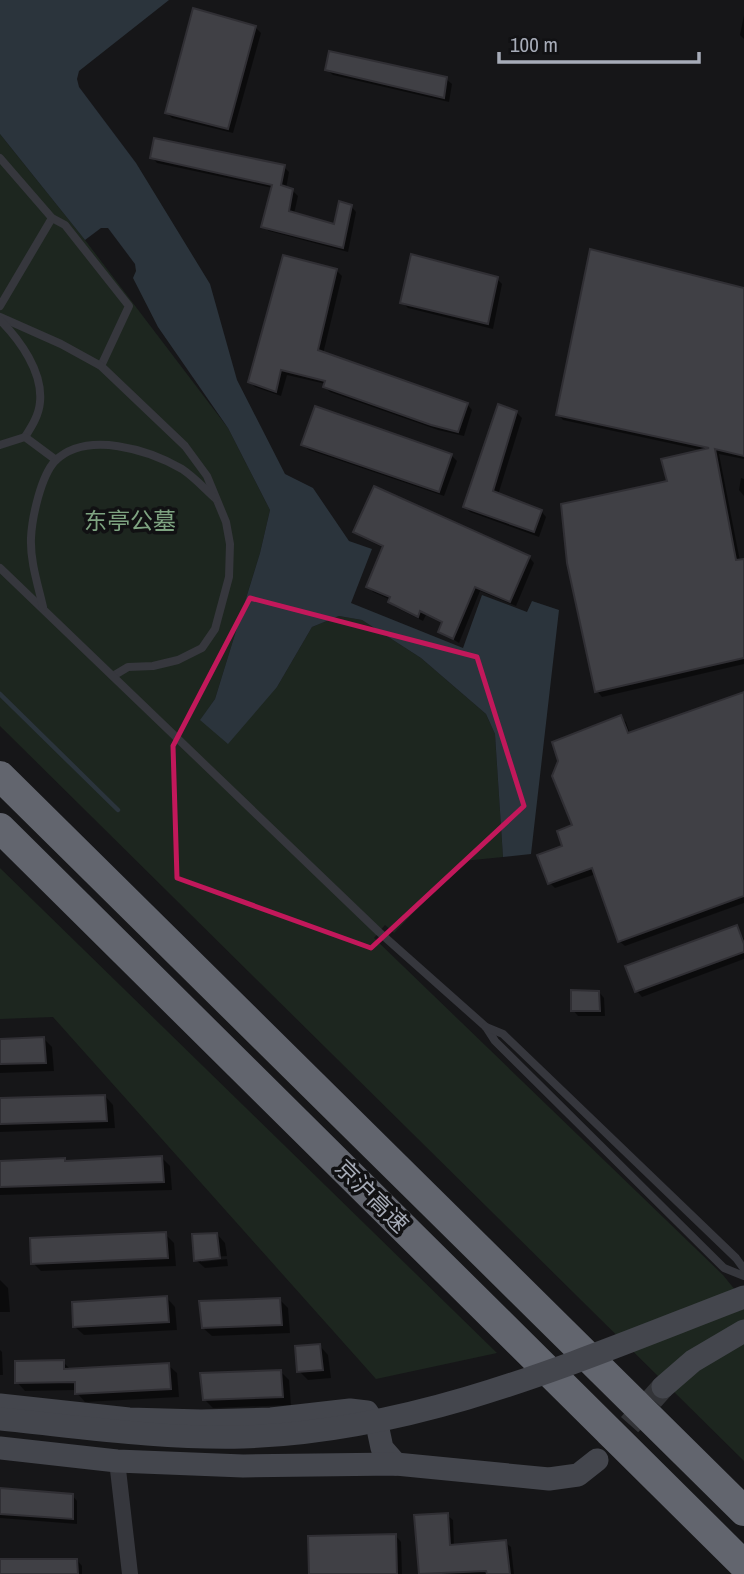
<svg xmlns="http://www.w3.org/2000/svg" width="744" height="1574" viewBox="0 0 744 1574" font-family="'Archivo Narrow','Noto Sans SC',sans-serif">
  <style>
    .green { fill: #1d261f }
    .water { fill: #2b343c }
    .shadow { fill: #0007 }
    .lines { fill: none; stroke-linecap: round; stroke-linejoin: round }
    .stream { stroke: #2b343c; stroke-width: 4.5 }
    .building { fill: #404045; stroke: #302f34; stroke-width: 2 }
    .secondary-tunnel { stroke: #333438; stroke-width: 23; stroke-dasharray: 23 11; stroke-linecap: butt }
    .lane { stroke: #36373d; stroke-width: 8 }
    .street { stroke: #36373d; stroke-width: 16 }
    .secondary { stroke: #44464d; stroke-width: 23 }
    .highway { stroke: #62656e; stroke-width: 30 }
    .secondary-bridge { stroke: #44464d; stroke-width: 23 }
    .marked { fill: none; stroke: #c2185b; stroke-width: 5; stroke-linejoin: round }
    .labels { text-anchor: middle; stroke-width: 7; stroke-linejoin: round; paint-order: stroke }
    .park-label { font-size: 23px; fill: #7ea481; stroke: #111113 }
    .street-label { font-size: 23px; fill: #a7acb8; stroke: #111113 }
  </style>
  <rect width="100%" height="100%" fill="#161618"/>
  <g class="green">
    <path d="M0,134L85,240L228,428L270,510L260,553L215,699L201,719L277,687L312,627L339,616L362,620L421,658L486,714L495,734L503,857L463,861L394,933L385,925L374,938L723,1275L744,1301V1461L0,726Z"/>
    <path d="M0,868L497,1353L376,1379L53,1017L0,1019Z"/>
  </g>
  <path class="water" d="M0,0H169L79,71L77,79L79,87L136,163L210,284L237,380L285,474L313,488L349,541L372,549L351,603L463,648L482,595L527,612L532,601L559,610L531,854L503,857L495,734L486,714L421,658L362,620L339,616L312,627L277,687L228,744L200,720L215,699L260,553L270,510L228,428L158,327L133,278L136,271L135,264L108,228H101L85,240L0,134Z"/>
  <g class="shadow">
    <path d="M194,10L256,28L261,33L233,133L172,118L167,113L170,106L168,103Z"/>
    <path d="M744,15V39L740,35Z"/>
    <path d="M327,70L446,79L452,84L449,102L333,75Z"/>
    <path d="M152,157L284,167L289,172L286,189L292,190L298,196L294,214L336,226L351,206L356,212L348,252L269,231L263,226L273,188L157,163Z"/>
    <path d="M336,270L342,276L323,354L467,404L472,410L464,436L438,430L330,392L325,387L326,384L287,375L281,396L255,387L250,382Z"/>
    <path d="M497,279L502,284L493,329L408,308L402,302Z"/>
    <path d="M744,290V459L719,454L740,561L744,560V664L602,697L597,691L669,482L706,451L563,420L558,414Z"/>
    <path d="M516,412L522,418L498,495L541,511L546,517L539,537L470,512L465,507Z"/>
    <path d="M303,445L451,455L457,461L444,496L309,450Z"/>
    <path d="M741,478L744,479V496L739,490Z"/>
    <path d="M355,532L529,557L534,563L516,606L480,591L459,643L440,631L443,624L426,615L423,621L395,607L390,602L391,600L373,592L368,586L384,548L361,537Z"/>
    <path d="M744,694V903L625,946L619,941L596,874L555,888L550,883L620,717L626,722L630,734Z"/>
    <path d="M736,927L744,939V959L642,997L637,991Z"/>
    <path d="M599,992L604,998L605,1016H578L573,1010Z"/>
    <path d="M44,1039L52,1047L54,1071L0,1073V1040Z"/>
    <path d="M105,1096L113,1105L115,1128L0,1132V1100Z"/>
    <path d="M162,1158L170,1166L172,1190L0,1195V1163L64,1159L68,1163Z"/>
    <path d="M165,1234L174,1243L176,1266L41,1271L33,1263Z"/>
    <path d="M217,1234L225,1243L227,1256L201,1258V1262L227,1259L228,1266L205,1268L196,1260Z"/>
    <path d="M0,1280L8,1288L10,1312H0Z"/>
    <path d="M167,1298L175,1307L177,1330L84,1335L75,1327Z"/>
    <path d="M279,1299L288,1308L290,1333L212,1336L203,1328Z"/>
    <path d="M320,1346L328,1355L331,1378L308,1380L299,1371Z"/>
    <path d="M0,1350L2,1352L3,1375H0Z"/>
    <path d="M63,1362L71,1370L168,1365L177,1373L179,1397L85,1402L77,1393V1390L25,1391L17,1382Z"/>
    <path d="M280,1371L289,1380L291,1405L213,1408L204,1399Z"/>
    <path d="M0,1490L72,1495L77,1501V1524L0,1518Z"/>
    <path d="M447,1515L453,1520L454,1546L505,1542L511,1547L514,1574H421L416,1517Z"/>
    <path d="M396,1536L401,1542L402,1574H311Z"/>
    <path d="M0,1560H77L82,1566V1574H0Z"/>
  </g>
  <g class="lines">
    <path class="stream" d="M0,694L118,810"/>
  </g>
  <g class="building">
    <path d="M193,8L256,26L228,129L165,113Z"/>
    <path d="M329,51L447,77L444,98L325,70Z"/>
    <path d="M154,138L285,165L281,185L293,189L289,211L334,224L339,201L352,205L343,248L261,227L272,185L150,158Z"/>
    <path d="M590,249L744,288V456L715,449L736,560L744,559V658L595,692L567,563L561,504L667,481L661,459L709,448L556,415Z"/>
    <path d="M411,254L498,277L488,324L400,303Z"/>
    <path d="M283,255L337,269L318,350L468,403L458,432L431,425L323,387L325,381L281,370L276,392L248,382Z"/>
    <path d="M498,404L517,411L493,491L542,510L534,532L463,507Z"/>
    <path d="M315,406L452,454L439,492L301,445Z"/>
    <path d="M374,486L530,556L510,602L475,587L453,639L438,632L442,622L420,611L418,617L388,602L390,597L366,587L383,546L353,532Z"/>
    <path d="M744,692V896L618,942L592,868L548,884L537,855L562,846L557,831L572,825L552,776L558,761L552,742L621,715L628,733Z"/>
    <path d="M737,925L744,944V952L635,992L625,966Z"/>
    <path d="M571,990L599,991L600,1011H571Z"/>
    <path d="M44,1037L46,1063L0,1064V1039Z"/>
    <path d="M105,1095L107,1121L0,1124V1098Z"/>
    <path d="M162,1156L164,1182L0,1187V1161L65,1158V1161Z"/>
    <path d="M166,1232L168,1258L31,1264L30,1238Z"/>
    <path d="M217,1233L220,1258L194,1261L192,1234Z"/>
    <path d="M167,1296L169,1322L73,1327L72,1302Z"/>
    <path d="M280,1298L282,1325L202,1328L199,1301Z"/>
    <path d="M320,1344L323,1370L297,1372L295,1346Z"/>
    <path d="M64,1360V1369L169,1363L171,1389L75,1394V1382L15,1383V1361Z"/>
    <path d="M281,1370L283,1397L203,1400L200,1373Z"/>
    <path d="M0,1488L73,1494V1519L0,1514Z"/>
    <path d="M448,1513L450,1545L506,1540L510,1574H487L486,1571L419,1574L414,1515Z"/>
    <path d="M396,1534L397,1574H309L308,1536Z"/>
    <path d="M0,1559H77L78,1574H0Z"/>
  </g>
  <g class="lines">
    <path class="secondary-tunnel" d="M607,1450L663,1387"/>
    <g class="lane">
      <path d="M0,158L52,218L0,306"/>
      <path d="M52,218L65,225L129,306L101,366"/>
      <path d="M0,317L61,344L101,366L185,446L207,476L226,522L230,544L229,577L215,629L202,648L178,660L153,666L128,667L113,676"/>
      <path d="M0,320C20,340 43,372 40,402C39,415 32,426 25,437"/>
      <path d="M0,445L25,437L56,460"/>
      <path d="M0,568L379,932L486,1027L495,1041L724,1268L744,1276"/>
      <path d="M43,607C38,585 30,561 31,538C32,517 41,476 55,461C87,430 149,450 182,469C194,477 204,488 215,498"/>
      <path d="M486,1027L503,1034L736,1258L744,1269"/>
    </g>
    <path class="street" d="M117,1461L130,1574"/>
    <g class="secondary">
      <path d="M663,1387L693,1361L744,1331"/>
      <path d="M0,1405L129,1419L201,1421L271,1419L350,1410L367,1412L378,1429L382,1448L396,1464"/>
      <path d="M0,1448L117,1461L243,1466L396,1464L549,1479L578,1475L597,1460"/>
    </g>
    <g class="highway">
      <path d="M0,776L744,1511"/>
      <path d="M0,828L744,1565"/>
    </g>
    <path class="secondary-bridge" d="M0,1419C80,1427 162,1439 243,1437C422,1431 579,1360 744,1297"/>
  </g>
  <path class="marked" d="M250,598L477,657L524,806L371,948L177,878L173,746Z"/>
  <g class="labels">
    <g class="park-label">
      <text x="130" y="529">东亭公墓</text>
    </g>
    <g class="street-label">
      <text transform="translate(372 1196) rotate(45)" y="8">京沪高速</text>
    </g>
  </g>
  <path d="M499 52v10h200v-10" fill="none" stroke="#a7acb8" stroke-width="3.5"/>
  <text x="510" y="52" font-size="21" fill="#a7acb8" stroke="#111113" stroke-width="5" paint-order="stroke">100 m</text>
</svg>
